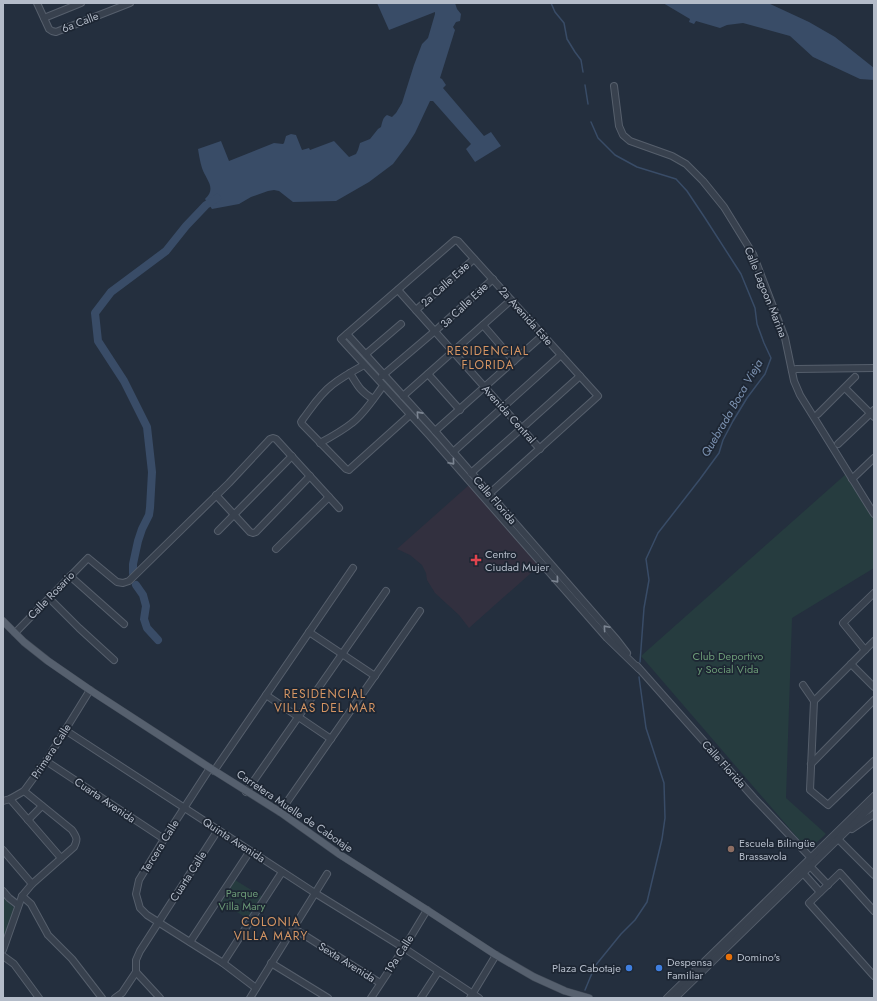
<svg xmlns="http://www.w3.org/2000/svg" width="877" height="1001" viewBox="0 0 877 1001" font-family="Jost,sans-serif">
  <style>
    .medical { fill: #32303f }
    .green { fill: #263c3f }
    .water { fill: #394c67 }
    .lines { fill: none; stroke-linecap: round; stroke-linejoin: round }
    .stream { stroke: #394c67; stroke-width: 1.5 }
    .river { stroke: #394c67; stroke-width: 8 }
    .minor-casing { stroke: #565f6c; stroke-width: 8 }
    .major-casing { stroke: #414a57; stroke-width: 8 }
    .minor { stroke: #38414e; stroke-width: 6 }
    .major { stroke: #56606e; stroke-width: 7 }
    .oneway { stroke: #7c8592 }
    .health-dot { fill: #e0444e; stroke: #1d2633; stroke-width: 1.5 }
    .education-dot { fill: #8d6e63; stroke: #1d2633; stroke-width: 1.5 }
    .food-dot { fill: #e8710a; stroke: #1d2633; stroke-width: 1.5 }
    .shop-dot { fill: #3f7fe0; stroke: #1d2633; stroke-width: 1.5 }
    .labels { text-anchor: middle; stroke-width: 3.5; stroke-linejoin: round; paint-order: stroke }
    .street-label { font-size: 11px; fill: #b4bcc9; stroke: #1d2633 }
    .poi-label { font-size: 11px; fill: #b4bcc9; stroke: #1d2633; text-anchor: start }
    .park-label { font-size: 11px; fill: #6b9a76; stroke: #1d2633 }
    .neighbourhood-label { font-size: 12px; letter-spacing: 1px; fill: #d59563; stroke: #1d2633 }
    .water-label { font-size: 12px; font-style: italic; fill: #7c92b1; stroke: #1d2633 }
  </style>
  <rect width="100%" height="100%" fill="#242f3e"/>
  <path class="medical" d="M469,485L540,565L469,628L459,615L435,593L427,580L426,573L422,565L410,555L397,549Z"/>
  <g class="green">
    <path d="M846,474L874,518V568L792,618L786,798L826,834L808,850L641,656Z"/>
    <path d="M235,880L263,897L248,919L221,902Z"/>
    <path d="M3,896L14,908L3,940Z"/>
  </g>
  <g class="water">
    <path d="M377,3H455L457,9L461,14L460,21L456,22L453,27L455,30L440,78L442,79L446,85L443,88L484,136L491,132L501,146L475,162L466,149L471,144L433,101H430L415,133L408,144L393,164L369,182L336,201L293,202L279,191L274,190L268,191L251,197L239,204L212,209L205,199C217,188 206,180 202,168C200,162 199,155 198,149L221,141L229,161L274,143L283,144L284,143L286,136L291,134L296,135L302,150L309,148L310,150L334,141L349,157L356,154L358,150L360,143L370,139L378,129L381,127C382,123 383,117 387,115L392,117L396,113L402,103L414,65L422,44L428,38L435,14V12L389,30Z"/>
    <path d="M663,3H768L809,22L835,37L874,68V80L860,79L813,57L790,36L743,23L727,25L720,28L696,21L694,24L689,22L690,19Z"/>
  </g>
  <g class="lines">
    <g class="stream">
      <path d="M551,3L555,12L564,23L567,39L575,52L581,60L583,72"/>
      <path d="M585,85L588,104"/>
      <path d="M591,122L598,138L615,155L637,167L676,179L687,191L705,218L741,274L755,308L757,324L764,343L771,358L765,374L747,398L733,421L723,440L719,453L700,479L658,533L646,559L649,580L644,608L640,662"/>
      <path d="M585,990L595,966L621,934L635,920L647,902L662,839L665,818L664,783L646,728L639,677"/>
    </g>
    <g class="river">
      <path d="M133,573V564L138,541L142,529L149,515L150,508L152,472L147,427L124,381L98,341L95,313L111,292L166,251L186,226L206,205L217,198"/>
      <path d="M136,585L143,595L146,606L144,619L147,628L158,640"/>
    </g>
    <defs>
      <g id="minor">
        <path d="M37,3L49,29L52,31L56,32L130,3"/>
        <path d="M44,18L81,3"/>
        <path d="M614,86L619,126L623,135L630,141L672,156L686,164L703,181L724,207L753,254L785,338L794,381L800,395L874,514"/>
        <path d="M398,290L540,449"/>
        <path d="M416,310L474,259"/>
        <path d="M483,325L514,361"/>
        <path d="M347,334L435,431L617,640L627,653"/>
        <path d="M366,354L401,324"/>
        <path d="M364,365C353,371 342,377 332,385C320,394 312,407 303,419L301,422L302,424L346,469L349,470L351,468L410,415"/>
        <path d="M792,371L796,369L874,368"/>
        <path d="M350,373C358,386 360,391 373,399"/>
        <path d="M428,374L460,410"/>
        <path d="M382,376L435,331L493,279"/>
        <path d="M845,388L874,417"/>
        <path d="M403,396L511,300"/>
        <path d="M818,414L855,377"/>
        <path d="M435,431L543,335"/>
        <path d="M320,443C331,437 342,431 352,423C364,414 374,398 383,386"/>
        <path d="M838,444L874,410"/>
        <path d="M453,452L561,355"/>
        <path d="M471,473L522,428L580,376"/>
        <path d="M852,479L874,458"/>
        <path d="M489,494L598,396L458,241L455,240L341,339L429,435L607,638L639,669"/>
        <path d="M216,495L250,532L253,533L256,532L310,476"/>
        <path d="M218,531L292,456"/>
        <path d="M276,549L329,497"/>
        <path d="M70,576L124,624"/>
        <path d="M49,598L79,628L114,660"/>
        <path d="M309,632L375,676"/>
        <path d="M15,633L88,558L117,582L123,583L129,581L229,483L270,439L273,438L276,439L339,508"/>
        <path d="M865,650L843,623L874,593"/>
        <path d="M851,664L874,687"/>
        <path d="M637,666L754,798L811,858"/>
        <path d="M803,685L814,701L810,790L828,805L874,761"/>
        <path d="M266,695L331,739"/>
        <path d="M814,701L874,641"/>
        <path d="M65,730L315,893L404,948L479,998"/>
        <path d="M46,761L164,839"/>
        <path d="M811,764L874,700"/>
        <path d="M210,768L164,839L139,880L136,894L140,908L147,915L223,963L256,988"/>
        <path d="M214,771L353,568"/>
        <path d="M246,792L386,591"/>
        <path d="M10,799L61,858"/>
        <path d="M3,801L10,799L24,791L46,761L90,690"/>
        <path d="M280,812L420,611"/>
        <path d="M28,820L42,806"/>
        <path d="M852,829L874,814"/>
        <path d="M836,837L874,875"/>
        <path d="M3,850L32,884"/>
        <path d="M810,866L828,885"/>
        <path d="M803,873L820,892"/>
        <path d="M3,891L9,898L18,905"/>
        <path d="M22,896L31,904L48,935L72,959L102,998"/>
        <path d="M293,928L380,983"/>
        <path d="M190,942L250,851"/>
        <path d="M3,950L22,896L32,884L74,847C78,839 77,838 72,830L24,791"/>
        <path d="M3,956L14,964L39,998"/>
        <path d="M223,963L282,872"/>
        <path d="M271,963L328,998"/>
        <path d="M136,972L160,998"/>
        <path d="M874,976L809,903L840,873L874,911"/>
        <path d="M115,998L122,993L136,972V960L140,951L218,830"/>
        <path d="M250,998L327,874"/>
        <path d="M371,998L404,948L427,910"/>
        <path d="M421,998L438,972"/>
        <path d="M470,998L496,955"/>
        <path d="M667,998L874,796"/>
        <path d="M675,998L874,804"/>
      </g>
      <path id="major" d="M3,621L24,642L48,661L90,690L210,768L280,812L339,854L427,910L496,955L534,977L565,991L589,998"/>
    </defs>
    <use href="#minor" class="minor-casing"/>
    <use href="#major" class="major-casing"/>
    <use href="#minor" class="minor"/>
    <use href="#major" class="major"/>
  </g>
  <defs><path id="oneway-chevron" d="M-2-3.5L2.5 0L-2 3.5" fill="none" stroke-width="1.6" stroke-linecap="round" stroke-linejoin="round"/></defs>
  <g class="oneway">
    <use href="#oneway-chevron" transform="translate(419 414) rotate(-132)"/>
    <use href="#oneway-chevron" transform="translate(452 462) rotate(49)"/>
    <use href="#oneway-chevron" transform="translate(556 580) rotate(49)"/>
    <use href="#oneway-chevron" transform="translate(606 628) rotate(-131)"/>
  </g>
  <path class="health-dot" d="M474 554h4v4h4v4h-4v4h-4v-4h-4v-4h4z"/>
  <circle class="education-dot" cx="731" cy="849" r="4"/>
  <circle class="food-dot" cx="729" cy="957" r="4"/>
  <g class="shop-dot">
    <circle cx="629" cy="968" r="4"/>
    <circle cx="659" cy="968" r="4"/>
  </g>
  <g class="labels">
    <g class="street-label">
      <text transform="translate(80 22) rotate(-21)" y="4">6a Calle</text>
      <text transform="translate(445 284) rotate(-42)" y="4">2a Calle Este</text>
      <text transform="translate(766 292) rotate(68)" y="4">Calle Lagoon Marina</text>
      <text transform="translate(464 305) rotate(-43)" y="4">3a Calle Este</text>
      <text transform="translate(526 316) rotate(48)" y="4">2a Avenida Este</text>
      <text transform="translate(509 414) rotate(48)" y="4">Avenida Central</text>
      <text transform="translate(495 500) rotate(49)" y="4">Calle Florida</text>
      <text transform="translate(51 595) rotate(-46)" y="4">Calle Rosario</text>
      <text transform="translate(51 751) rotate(-57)" y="4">Primera Calle</text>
      <text transform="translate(724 764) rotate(48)" y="4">Calle Florida</text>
      <text transform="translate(105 800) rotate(34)" y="4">Cuarta Avenida</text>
      <text transform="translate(295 811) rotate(34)" y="4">Carretera Muelle de Cabotaje</text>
      <text transform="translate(234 840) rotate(33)" y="4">Quinta Avenida</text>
      <text transform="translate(160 846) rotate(-58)" y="4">Tercera Calle</text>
      <text transform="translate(188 876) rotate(-57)" y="4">Cuarta Calle</text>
      <text transform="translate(399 954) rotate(-57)" y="4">19a Calle</text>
      <text transform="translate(347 962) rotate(32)" y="4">Sexta Avenida</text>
    </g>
    <g class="poi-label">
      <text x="485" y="558">Centro<tspan x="485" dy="13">Ciudad Mujer</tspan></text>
      <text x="739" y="847">Escuela Bilingüe<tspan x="739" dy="13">Brassavola</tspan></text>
      <text x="737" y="961">Domino's</text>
      <text x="667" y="966">Despensa<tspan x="667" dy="13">Familiar</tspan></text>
      <text x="621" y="972" text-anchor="end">Plaza Cabotaje</text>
    </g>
    <g class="park-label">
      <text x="728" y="660">Club Deportivo<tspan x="728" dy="13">y Social Vida</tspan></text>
      <text x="242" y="897">Parque<tspan x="242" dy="13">Villa Mary</tspan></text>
    </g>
    <g class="neighbourhood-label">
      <text x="488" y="355">RESIDENCIAL<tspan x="488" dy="14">FLORIDA</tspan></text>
      <text x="325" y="698">RESIDENCIAL<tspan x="325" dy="14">VILLAS DEL MAR</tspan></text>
      <text x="271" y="926">COLONIA<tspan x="271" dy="14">VILLA MARY</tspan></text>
    </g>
    <g class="water-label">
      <text transform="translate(732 408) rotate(-60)" y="4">Quebrada Boca Vieja</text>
    </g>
  </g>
  <rect width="877" height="1001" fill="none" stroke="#b4bcc9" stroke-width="8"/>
</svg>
